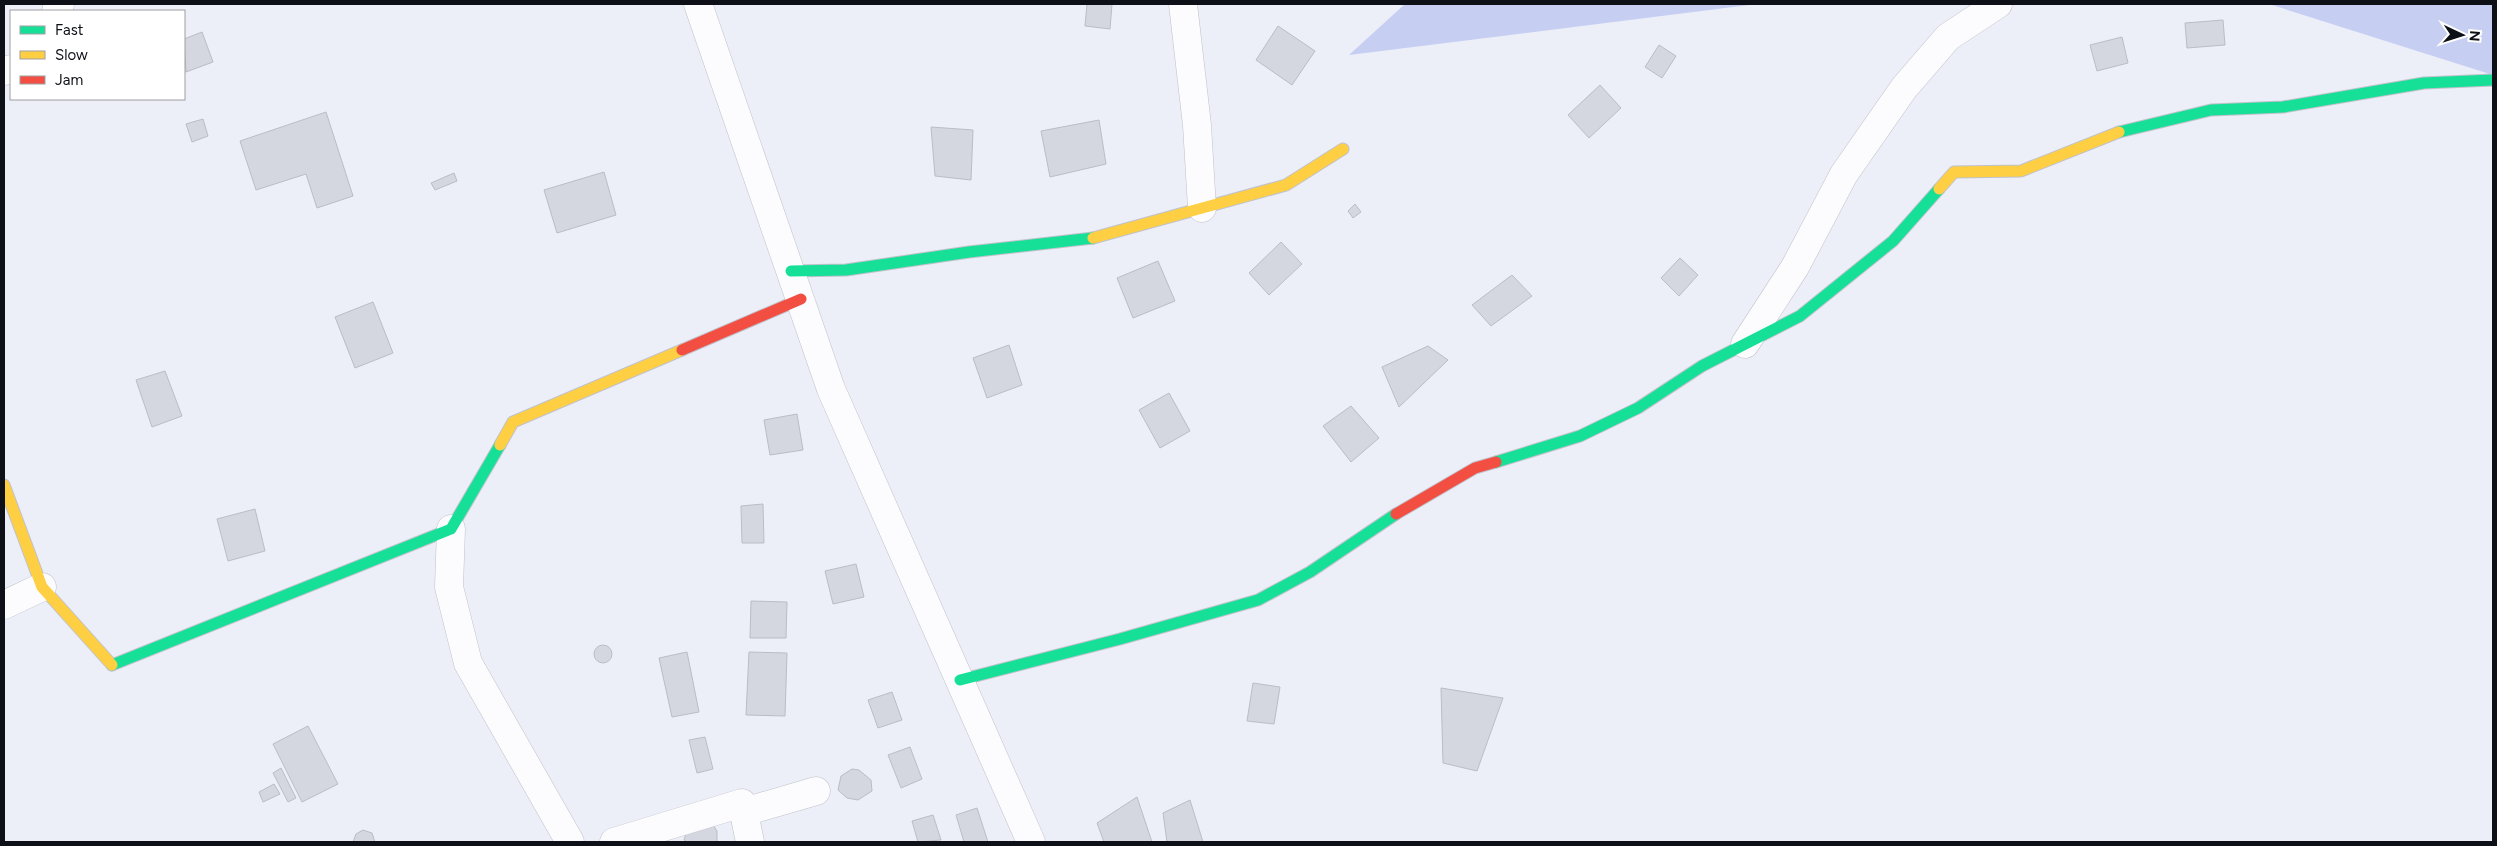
<svg xmlns="http://www.w3.org/2000/svg" width="2497" height="846" viewBox="0 0 2497 846" font-family="Figtree,sans-serif">
  <style>
    .forest { fill: #c6cef2 }
    .building { fill: #d5d7e0; stroke: #bbbdc5 }
    .lines { fill: none; stroke-linecap: round; stroke-linejoin: round }
    .street-casing { stroke: #c0c2cb; stroke-width: 29 }
    .fast-casing { stroke: #c0c2cb; stroke-width: 13 }
    .slow-casing { stroke: #c0c2cb; stroke-width: 13 }
    .jam-casing { stroke: #c0c2cb; stroke-width: 13 }
    .street { stroke: #fcfcfe; stroke-width: 28 }
    .fast { stroke: #16e098; stroke-width: 11 }
    .slow { stroke: #ffcf43; stroke-width: 11 }
    .jam { stroke: #f24e42; stroke-width: 11 }
  </style>
  <rect width="100%" height="100%" fill="#eceef8"/>
  <g class="forest">
    <path d="M1405,4H1757L1349,55Z"/>
    <path d="M2269,4H2493V75Z"/>
  </g>
  <g class="building">
    <path d="M1087,4H1112L1110,29L1085,26Z"/>
    <path d="M2223,20L2225,45L2187,48L2185,23Z"/>
    <path d="M1278,26L1315,51L1292,85L1256,60Z"/>
    <path d="M202,32L213,62L186,72L184,39Z"/>
    <path d="M2122,37L2128,63L2097,71L2090,45Z"/>
    <path d="M1659,45L1676,56L1662,78L1645,67Z"/>
    <path d="M1600,85L1621,108L1589,138L1568,115Z"/>
    <path d="M326,112L353,196L317,208L306,174L256,190L240,141Z"/>
    <path d="M203,119L208,136L192,142L186,124Z"/>
    <path d="M1099,120L1106,164L1050,177L1041,131Z"/>
    <path d="M931,127L973,130L971,180L935,176Z"/>
    <path d="M604,172L616,215L557,233L544,190Z"/>
    <path d="M454,173L457,181L435,190L431,183Z"/>
    <path d="M1355,204L1361,212L1353,218L1348,211Z"/>
    <path d="M1281,242L1302,264L1269,295L1249,273Z"/>
    <path d="M1680,258L1698,275L1679,296L1661,278Z"/>
    <path d="M1158,261L1175,301L1133,318L1117,278Z"/>
    <path d="M1512,275L1532,296L1491,326L1472,305Z"/>
    <path d="M373,302L393,353L355,368L335,317Z"/>
    <path d="M1009,345L1022,385L987,398L973,358Z"/>
    <path d="M1428,346L1448,360L1399,407L1382,367Z"/>
    <path d="M165,371L182,416L152,427L136,380Z"/>
    <path d="M1169,393L1190,431L1160,448L1139,410Z"/>
    <path d="M1351,406L1379,438L1351,462L1323,426Z"/>
    <path d="M797,414L803,450L770,455L764,420Z"/>
    <path d="M763,504L764,543H742L741,506Z"/>
    <path d="M255,509L265,551L228,561L217,519Z"/>
    <path d="M856,564L864,597L833,604L825,571Z"/>
    <path d="M751,601L787,602L786,638H750Z"/>
    <circle cx="603" cy="654" r="9"/>
    <path d="M687,652L699,712L672,717L659,658Z"/>
    <path d="M749,652L787,653L785,716L746,715Z"/>
    <path d="M1253,683L1280,687L1274,724L1247,721Z"/>
    <path d="M1441,688L1503,698L1477,771L1443,763Z"/>
    <path d="M892,692L902,720L878,728L868,700Z"/>
    <path d="M308,726L338,784L302,802L273,744Z"/>
    <path d="M705,737L713,769L697,773L689,740Z"/>
    <path d="M910,747L922,779L901,788L888,755Z"/>
    <path d="M281,768L296,798L288,802L273,773Z"/>
    <path d="M852,769L859,770L871,780L872,791L858,800L847,798L838,790L841,776Z"/>
    <path d="M274,784L280,794L263,802L259,792Z"/>
    <path d="M1137,797L1152,842H1104L1097,823Z"/>
    <path d="M1190,800L1203,842H1167L1163,813Z"/>
    <path d="M977,808L988,842H964L956,815Z"/>
    <path d="M933,815L941,840L918,842L912,821Z"/>
    <path d="M713,825L717,831V842H687L684,840L688,827Z"/>
    <path d="M363,830L372,833L375,842H353L356,834Z"/>
  </g>
  <g class="lines">
    <defs>
      <g id="street">
        <path d="M698,4L831,389L1031,842"/>
        <path d="M1183,4L1197,125L1202,208"/>
        <path d="M56,11L60,4"/>
        <path d="M4,71L11,69"/>
        <path d="M1745,344L1795,267L1844,174L1904,88L1948,37L1998,4"/>
        <path d="M451,529L449,587L468,663L570,842"/>
        <path d="M4,605L42,587"/>
        <path d="M744,812L816,791"/>
        <path d="M614,842L742,803L750,842"/>
      </g>
      <g id="fast">
        <path d="M2119,132L2211,110L2283,107L2424,83L2493,80"/>
        <path d="M791,271L846,270L969,252L1093,238"/>
        <path d="M1496,462L1580,436L1638,408L1702,366L1800,316L1893,241L1939,189"/>
        <path d="M112,665L451,529L500,445"/>
        <path d="M960,680L1120,639L1258,600L1310,572L1396,514"/>
      </g>
      <g id="slow">
        <path d="M1939,189L1954,172L2021,171L2119,132"/>
        <path d="M1093,238L1286,185L1343,149"/>
        <path d="M500,445L513,422L682,350"/>
        <path d="M4,485L42,587L112,665"/>
      </g>
      <g id="jam">
        <path d="M682,350L801,299"/>
        <path d="M1396,514L1475,468L1496,462"/>
      </g>
    </defs>
    <use href="#street" class="street-casing"/>
    <use href="#fast" class="fast-casing"/>
    <use href="#slow" class="slow-casing"/>
    <use href="#jam" class="jam-casing"/>
    <use href="#street" class="street"/>
    <use href="#fast" class="fast"/>
    <use href="#slow" class="slow"/>
    <use href="#jam" class="jam"/>
  </g>
  <rect width="2497" height="846" fill="none" stroke="#0e1017" stroke-width="10"/>
  <rect x="10" y="10" width="175" height="90" fill="#ffffff" stroke="#9f9fa2"/>
  <rect x="20" y="26" width="25" height="8" fill="#16e098" stroke="#9f9fa2"/>
  <text x="55" y="35" font-size="15" fill="#0e1017">Fast</text>
  <rect x="20" y="51" width="25" height="8" fill="#ffcf43" stroke="#9f9fa2"/>
  <text x="55" y="60" font-size="15" fill="#0e1017">Slow</text>
  <rect x="20" y="76" width="25" height="8" fill="#f24e42" stroke="#9f9fa2"/>
  <text x="55" y="85" font-size="15" fill="#0e1017">Jam</text>
  <g transform="translate(2462 35) rotate(94)" stroke="#ffffff" stroke-width="4" paint-order="stroke">
  <path d="M0-4L9 19L0 12L-9 19Z" fill="#0e1017"/>
  <text y="-8" font-size="14" font-weight="bold" text-anchor="middle" fill="#0e1017">N</text>
  </g>
</svg>
